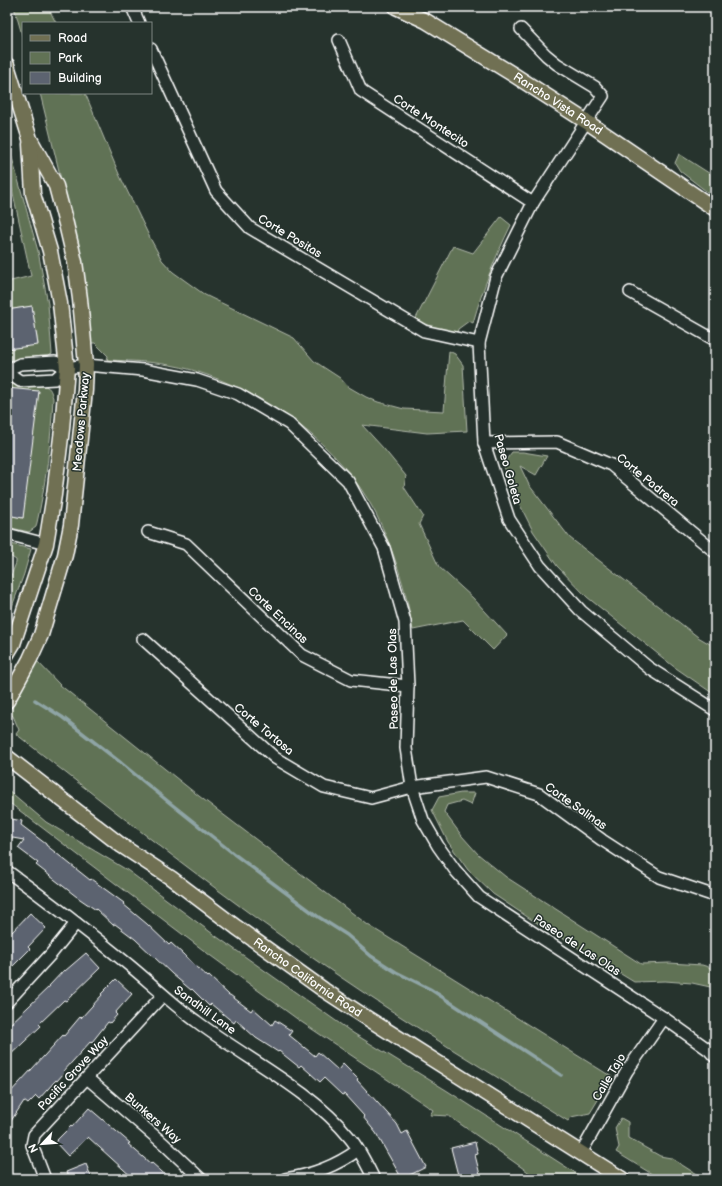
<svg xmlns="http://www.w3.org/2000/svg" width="722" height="1186" viewBox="0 0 722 1186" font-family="'Balsamiq Sans',sans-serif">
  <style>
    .green { fill: #617255; stroke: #b0b8aa }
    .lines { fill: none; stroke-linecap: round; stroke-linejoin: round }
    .stream { stroke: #8fa5a6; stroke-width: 3.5 }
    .building { fill: #5c6370; stroke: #fff }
    .minor-casing { stroke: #fff; stroke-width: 14 }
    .major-casing { stroke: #fff; stroke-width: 17 }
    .minor { stroke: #26332d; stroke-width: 11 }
    .major { stroke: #706f52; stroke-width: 14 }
    .labels { text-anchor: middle; stroke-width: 3; stroke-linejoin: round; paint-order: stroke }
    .street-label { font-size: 12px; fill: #fff; stroke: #26332d }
  </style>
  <rect width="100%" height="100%" fill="#26332d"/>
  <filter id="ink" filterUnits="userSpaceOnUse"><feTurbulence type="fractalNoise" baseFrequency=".025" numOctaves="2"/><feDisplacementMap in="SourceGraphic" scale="8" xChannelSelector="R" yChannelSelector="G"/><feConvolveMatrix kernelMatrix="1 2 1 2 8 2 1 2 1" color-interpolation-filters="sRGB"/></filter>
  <g filter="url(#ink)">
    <g class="green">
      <path d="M14,7H48L56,23H23V38Z"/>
      <path d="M40,93H85L119,174L150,238L162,260L173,272L205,295L294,338L314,361L340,378L347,386L366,397L378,402L404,409L444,411L449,351L455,354L463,365L467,431L427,433L362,425L384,449L406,476L404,487L423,516L419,524L439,567L473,598L507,635L493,650L463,620L413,630C406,590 394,550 376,514C340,444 266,392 192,370C164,362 136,361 107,360L108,356L95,343H90L81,261Z"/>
      <path d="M7,140L38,251L48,304L52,354L47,357L7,361V349L38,344L32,306L7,310V282L31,276L7,166Z"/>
      <path d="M679,154L715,177V198L680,171L675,163Z"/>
      <path d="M501,217L511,225C495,258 483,287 473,323L469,321L458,329L457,333L432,327L415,320L453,246L473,253Z"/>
      <path d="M7,384L45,386C51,388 51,392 53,398C51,441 46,484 36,527L29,532L7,527V515L23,518Z"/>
      <path d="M512,452H523L547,456L536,475L520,466L529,485L570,538L698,637L715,647V695L673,666L587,597L557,566L533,531L515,495L503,464Z"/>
      <path d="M7,543L31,549L24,574L7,620V586L16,563V560L7,554Z"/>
      <path d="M36,660L60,685L195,793L368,925L612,1077L590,1113L571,1117L568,1121C491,1073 412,1026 336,974C226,900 121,816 16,734L19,730L13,716L9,713Z"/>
      <path d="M7,789L46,822L127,870L213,934L353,1033L446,1090L585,1179H534L531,1174L449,1116L430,1115L433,1110L300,1021L211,956L7,801Z"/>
      <path d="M461,793H475L471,805L462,801L447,805L444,812L462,836L478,854L506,877L641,964L669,963L702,965L715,969V988L692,983L665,981L634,982L529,918L493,894L468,870L448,842L432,810L439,797Z"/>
      <path d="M621,1118L628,1122V1138L660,1156L671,1158L704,1179H660L616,1152L619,1147L615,1128Z"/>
    </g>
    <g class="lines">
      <path class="stream" d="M35,700L62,717L121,763L170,803L234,854L317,916L347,935L371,956L396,972L430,989L561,1075"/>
    </g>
    <g class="building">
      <path d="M32,306L38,345L7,349V310Z"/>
      <path d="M7,388L39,391L23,518L7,515Z"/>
      <path d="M7,818L22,821L21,825L46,844V845L90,880L91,879L124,903L123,904L147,924L169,945L171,943L208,977L209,976L229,995H230L251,1011L253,1008L272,1025L275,1020L292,1031L289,1035L315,1056L318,1052L338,1070L343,1064L358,1079L357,1080L397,1124L402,1134L407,1131L426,1167L402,1179L376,1133L363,1117L364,1116L344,1094L342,1095L324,1078L320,1082L301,1065L299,1067L279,1051L278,1052L256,1038L236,1020L234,1023L211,1004L209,1006L192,989L191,990L172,974L135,939L115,924L113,925L96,909V910L77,897L36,865L38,863L18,848L24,840L7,837Z"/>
      <path d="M30,913L46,928L28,947L30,949L7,972V928L12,932Z"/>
      <path d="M86,953L100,968L66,1001L64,1000L39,1024L41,1026L7,1058V1027L50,986H49L64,970L65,971Z"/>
      <path d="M116,979L132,994L115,1013L117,1015L110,1023L108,1022L92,1042L91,1041L63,1072L64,1073L57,1081L56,1080L39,1099L36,1096L28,1104L24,1101L7,1127V1096L44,1056L63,1035L64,1036L80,1017L81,1018L102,995L101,994Z"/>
      <path d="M89,1108L130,1143L128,1144L151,1164L152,1163L170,1179H134L88,1137L68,1156L55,1142L71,1126L72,1127Z"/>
      <path d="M475,1142L478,1154L475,1155L481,1179H459L451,1148Z"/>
      <path d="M86,1164L92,1179H69L66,1172Z"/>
    </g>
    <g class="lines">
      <defs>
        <g id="minor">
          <path d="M132,7L139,23"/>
          <path d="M521,29L546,55L557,64L595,87L603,96L533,203L496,277L479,343L484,443L509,519L540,566L581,611L649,668L715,710"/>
          <path d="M339,40L361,91L533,203"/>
          <path d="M151,49L216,191L250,228L424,331L479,343"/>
          <path d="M630,292L715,340"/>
          <path d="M67,368L86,365L143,370L197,380L238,394L289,424L348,481L384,548L405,622L408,686L406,748L412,787L423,820L438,846L455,870L479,897L664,1018L709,1050L715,1057"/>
          <path d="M7,370L20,364L55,362L67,368"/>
          <path d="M7,372L20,381L55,379L67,368"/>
          <path d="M484,443L557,442L611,465L715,552"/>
          <path d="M148,532L186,544L302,655L351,680L408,686"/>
          <path d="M7,534L46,544"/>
          <path d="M143,639L275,758L324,787L371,798L412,787L486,777L539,794L602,840L659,877L715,896"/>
          <path d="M7,871C47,900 86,930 124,961C149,981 171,1003 196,1021C246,1059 310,1089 350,1138C360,1150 367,1165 374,1179"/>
          <path d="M7,1002L51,954L76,923"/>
          <path d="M87,1078L164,1144L201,1179"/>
          <path d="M581,1153L627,1071L664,1018"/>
          <path d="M45,1179L32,1145L34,1135L163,995"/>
          <path d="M285,1179C313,1175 336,1166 358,1150"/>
        </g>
        <g id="major">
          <path id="s1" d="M396,7L426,21L514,75L587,122L715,209"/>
          <path d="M7,65L30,139L56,186L66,224L75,262L80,299L86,365L85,390L71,525L65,555L41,635L30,659L7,701"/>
          <path d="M7,654L13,644L46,544L54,495L62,429L67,368L60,303L50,251L33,194L30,144"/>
          <path id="s2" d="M7,757L122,846L171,878L236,927L324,990L367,1018L622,1179"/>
        </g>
      </defs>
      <use href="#minor" class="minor-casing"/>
      <use href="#major" class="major-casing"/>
      <use href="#minor" class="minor"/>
      <use href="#major" class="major"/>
    </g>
  </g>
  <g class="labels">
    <g class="street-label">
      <text dy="4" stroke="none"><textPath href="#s1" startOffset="189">Rancho Vista Road</textPath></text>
      <text transform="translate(431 121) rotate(33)" y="4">Corte Montecito</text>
      <text transform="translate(290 236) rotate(31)" y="4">Corte Positas</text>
      <text transform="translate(81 422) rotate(-85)" y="4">Meadows Parkway</text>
      <text transform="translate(508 469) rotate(74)" y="4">Paseo Goleta</text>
      <text transform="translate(648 480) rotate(39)" y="4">Corte Padrera</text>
      <text transform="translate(278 615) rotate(43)" y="4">Corte Encinas</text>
      <text transform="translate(393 679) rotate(-91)" y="4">Paseo de Las Olas</text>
      <text transform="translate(264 729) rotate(40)" y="4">Corte Tortosa</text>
      <text transform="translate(576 806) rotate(35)" y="4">Corte Salinas</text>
      <text transform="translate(577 945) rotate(33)" y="4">Paseo de Las Olas</text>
      <text dy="4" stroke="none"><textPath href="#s2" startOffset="373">Rancho California Road</textPath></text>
      <text transform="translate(205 1010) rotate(36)" y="4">Sandhill Lane</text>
      <text transform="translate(73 1073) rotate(-47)" y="4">Pacific Grove Way</text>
      <text transform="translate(609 1077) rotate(-59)" y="4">Calle Tajo</text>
      <text transform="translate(153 1118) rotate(41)" y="4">Bunkers Way</text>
    </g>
  </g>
  <rect width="722" height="1186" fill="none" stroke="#26332d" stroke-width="24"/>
  <rect x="12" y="12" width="698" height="1162" fill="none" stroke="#fff" stroke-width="1.5" filter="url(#ink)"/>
  <rect x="22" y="22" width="130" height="72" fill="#26332d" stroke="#7d8581"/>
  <rect x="30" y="35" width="20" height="6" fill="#706f52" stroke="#7d8581"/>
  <text x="58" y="42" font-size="12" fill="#ffffff">Road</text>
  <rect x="30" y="52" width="20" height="12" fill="#617255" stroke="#7d8581"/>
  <text x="58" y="62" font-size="12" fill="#ffffff">Park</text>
  <rect x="30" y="72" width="20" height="12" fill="#5c6370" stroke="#7d8581"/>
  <text x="58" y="82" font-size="12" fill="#ffffff">Building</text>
  <g transform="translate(42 1144) rotate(244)" stroke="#26332d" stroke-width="3" paint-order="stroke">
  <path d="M0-3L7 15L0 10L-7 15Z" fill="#ffffff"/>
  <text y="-6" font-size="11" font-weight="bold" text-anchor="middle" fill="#ffffff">N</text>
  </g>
</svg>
